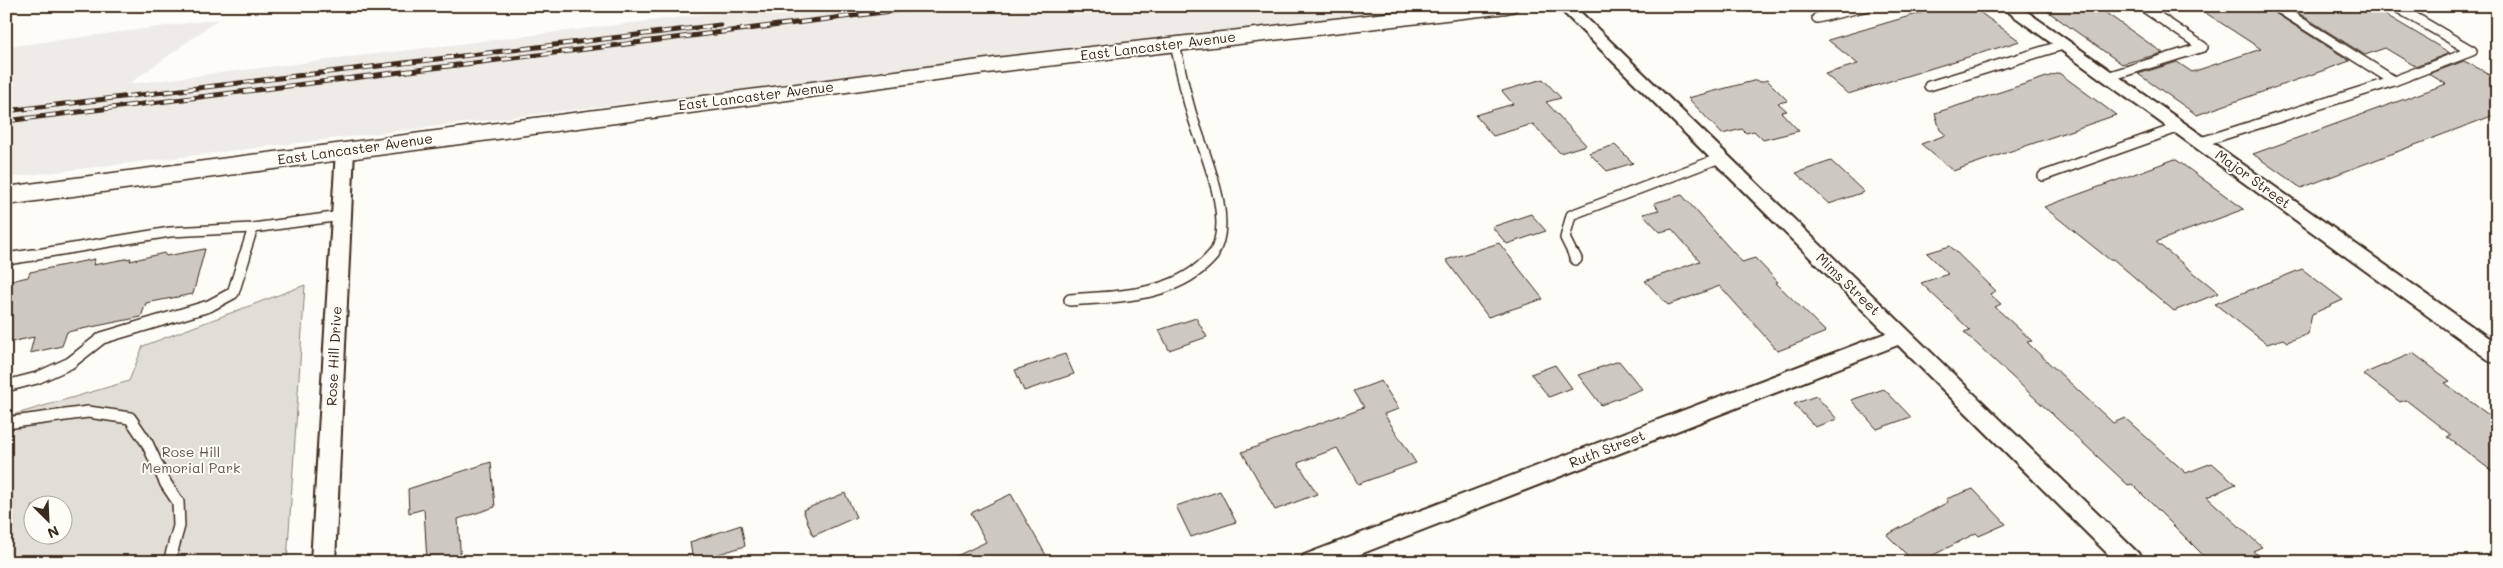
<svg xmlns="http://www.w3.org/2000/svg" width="2503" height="568" viewBox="0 0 2503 568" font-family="Mali,sans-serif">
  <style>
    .built { fill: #efece7 }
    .green { fill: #e1ded7; stroke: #8e847a; fill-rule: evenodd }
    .building { fill: #cdc8c2; stroke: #3b2a1e }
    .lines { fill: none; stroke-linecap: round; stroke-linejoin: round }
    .service-far1-casing { stroke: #3b2a1e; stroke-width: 12 }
    .service-casing { stroke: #3b2a1e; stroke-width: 14 }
    .minor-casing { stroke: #3b2a1e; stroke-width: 4 }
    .primary-casing { stroke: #3b2a1e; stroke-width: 3 }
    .service-far1 { stroke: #fdfcf7; stroke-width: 9 }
    .service { stroke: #fdfcf7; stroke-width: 11 }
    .minor { fill: #fdfcf7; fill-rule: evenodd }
    .primary { fill: #fdfcf7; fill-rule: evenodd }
    .rail-casing { stroke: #3b2a1e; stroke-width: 5 }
    .rail { stroke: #fdfcf7; stroke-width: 3; stroke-dasharray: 10; stroke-linecap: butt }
    .labels { text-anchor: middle; stroke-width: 4; stroke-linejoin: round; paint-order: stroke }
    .street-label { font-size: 14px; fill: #3b2a1e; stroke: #fdfcf7 }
    .park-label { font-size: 14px; fill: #64574c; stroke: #fdfcf7 }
  </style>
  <rect width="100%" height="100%" fill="#fdfcf7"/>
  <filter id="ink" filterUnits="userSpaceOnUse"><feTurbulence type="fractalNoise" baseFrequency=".02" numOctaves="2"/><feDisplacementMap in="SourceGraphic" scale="10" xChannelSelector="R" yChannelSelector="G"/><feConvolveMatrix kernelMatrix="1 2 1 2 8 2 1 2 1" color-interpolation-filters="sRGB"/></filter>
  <g filter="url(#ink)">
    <path class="built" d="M772,6H1436L6,178V47L219,19L129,84Z"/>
    <path class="green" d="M305,285L287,562H6V417L129,381L143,346ZM32,506H62V536H32Z"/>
    <g class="building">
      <path d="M1944,6H1971L2020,41L1848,94L1825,74L1858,64L1828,40Z"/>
      <path d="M2040,6H2096L2163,53L2122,64Z"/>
      <path d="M2195,6H2269L2272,11L2350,61L2197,115L2138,74L2177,62L2192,72L2261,49Z"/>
      <path d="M2287,6H2371L2450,53L2415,66L2385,48L2365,55Z"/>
      <path d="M2464,61L2497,78V114L2301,188L2253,154L2446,84L2429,74Z"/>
      <path d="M2059,73L2116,115L1953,171L1921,144L1946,135L1940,130L1935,113Z"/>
      <path d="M1543,79L1561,98L1546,102L1586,145L1560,153L1533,124L1493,136L1475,115L1513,104L1502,91Z"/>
      <path d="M1757,80L1760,82L1767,80L1788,101L1778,103L1787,111L1781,112L1799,131L1763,140L1754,131L1746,133L1742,129L1722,134L1688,98Z"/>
      <path d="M1615,145L1633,163L1607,171L1589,153Z"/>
      <path d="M2175,159L2244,209L2156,242L2219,293L2174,311L2113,259L2110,260L2044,207Z"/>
      <path d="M1831,161L1864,192L1829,204L1796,173Z"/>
      <path d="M1682,195L1742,262L1755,258L1778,282L1776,283L1826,332L1778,351L1720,286L1668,305L1645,281L1700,261L1672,229L1660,232L1643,214L1659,210L1654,203Z"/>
      <path d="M1531,214L1546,231L1507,244L1492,227Z"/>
      <path d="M1499,243L1543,299L1488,317L1446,260Z"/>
      <path d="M1950,246L1996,291L1990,294L2001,304L1995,307L2032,341L2027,342L2034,349L2113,423L2125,418L2186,473L2212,463L2236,484L2207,497L2262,547L2253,551L2265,562H2210L2132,484L2128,485L1964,332L1970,330L1921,283L1948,274L1927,253Z"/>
      <path d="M205,249L193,294L146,303L141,317L67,332L62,346L30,353L34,337L6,343V282L28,277L30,272L95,259L93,265L131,258L130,261L164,253L166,256Z"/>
      <path d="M2302,269L2343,300L2312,314L2308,334L2287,342L2283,339L2267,344L2215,304Z"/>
      <path d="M1196,318L1207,337L1169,350L1159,330Z"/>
      <path d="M2413,353L2450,381L2445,383L2497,421V475L2447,437L2451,435L2406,400L2400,402L2363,374Z"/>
      <path d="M1065,354L1074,374L1024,391L1015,370Z"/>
      <path d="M1619,361L1642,389L1601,405L1578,375Z"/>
      <path d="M1555,365L1572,388L1549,397L1531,374Z"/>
      <path d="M1381,381L1399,409L1384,414L1416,463L1358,484L1337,448L1298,463L1317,494L1275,510L1242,452L1364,407L1354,391Z"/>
      <path d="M1884,389L1911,417L1877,429L1851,400Z"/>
      <path d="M1816,396L1837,419L1815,427L1794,404Z"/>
      <path d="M491,462L495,507L458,519L461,562H427L424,509L409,513L408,489Z"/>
      <path d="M1973,489L2006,524L1979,536L1976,533L1920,562H1914L1887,535L1948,502L1946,499Z"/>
      <path d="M1220,491L1236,522L1191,537L1176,506Z"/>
      <path d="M845,493L856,517L813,536L803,510Z"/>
      <path d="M1011,494L1050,562H944L986,542L971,513Z"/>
      <path d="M741,525L745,546L693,562L690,542Z"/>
    </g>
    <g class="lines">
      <defs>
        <g id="service-far1">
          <path d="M2275,6L2394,81"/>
          <path d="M6,7L9,6"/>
          <path d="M1817,18L1868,6"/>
          <path d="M1175,44C1180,68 1185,92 1192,115C1203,152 1237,221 1212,256"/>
          <path d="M2107,77L2203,47L2142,6"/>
          <path d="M1929,86L2063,45"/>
          <path d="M2201,142L2394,81L2472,51L2395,6"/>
          <path d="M2043,176L2180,127"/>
          <path d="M25,256L170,232L253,228L341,216"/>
          <path d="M244,256L253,228"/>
          <path d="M1574,256L1565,238L1571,215L1720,158"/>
        </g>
        <g id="service">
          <path d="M1574,255L1576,259"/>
          <path d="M6,259L33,255"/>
          <path d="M1070,300C1120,296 1178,297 1213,255"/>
          <path d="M6,386L37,378L70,363L102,338L209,306L233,293L245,255"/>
          <path d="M6,423L88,412L130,418L147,443L166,484L178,502L179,526L169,562"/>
        </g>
        <g id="minor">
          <path d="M1557,6H1574L2140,555L2144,562H2116L1898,345L1340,562H1300L1304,555L1886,333Z"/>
          <path d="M2000,6H2019L2497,344V363L2490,361Z"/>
          <path d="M345,144L351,146L354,150L335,562H311L336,150L339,146Z"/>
        </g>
        <path id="primary" d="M1447,6H1518L1515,11L1507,13L995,72L6,205V187L995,58Z"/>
      </defs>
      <use href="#service-far1" class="service-far1-casing"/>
      <use href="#service" class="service-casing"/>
      <use href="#minor" class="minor-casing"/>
      <use href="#primary" class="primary-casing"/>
      <use href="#service-far1" class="service-far1"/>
      <use href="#service" class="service"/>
      <use href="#minor" class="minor"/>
      <use href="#primary" class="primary"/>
      <defs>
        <g id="rail">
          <path d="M6,111L720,25"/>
          <path d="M6,121L932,6"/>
        </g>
      </defs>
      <use href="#rail" class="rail-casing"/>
      <use href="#rail" class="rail"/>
    </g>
  </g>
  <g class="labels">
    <g class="street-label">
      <text transform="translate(1158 46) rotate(-7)" y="5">East Lancaster Avenue</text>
      <text transform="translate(756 96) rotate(-7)" y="5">East Lancaster Avenue</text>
      <text transform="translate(355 149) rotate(-8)" y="5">East Lancaster Avenue</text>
      <text transform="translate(2253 179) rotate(36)" y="5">Major Street</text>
      <text transform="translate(1848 284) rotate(44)" y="5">Mims Street</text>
      <text transform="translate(334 356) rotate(-87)" y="5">Rose Hill Drive</text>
      <text transform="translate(1607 449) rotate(-21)" y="5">Ruth Street</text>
    </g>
    <g class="park-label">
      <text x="191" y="457">Rose Hill<tspan x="191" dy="16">Memorial Park</tspan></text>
    </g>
  </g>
  <rect width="2503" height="568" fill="none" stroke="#fdfcf7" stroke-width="25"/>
  <rect x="12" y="12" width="2478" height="543" fill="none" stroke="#3b2a1e" stroke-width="2" filter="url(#ink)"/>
  <g transform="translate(48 520) rotate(156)"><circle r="24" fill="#fdfcf7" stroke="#afa8a0"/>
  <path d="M0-4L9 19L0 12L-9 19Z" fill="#3b2a1e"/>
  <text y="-8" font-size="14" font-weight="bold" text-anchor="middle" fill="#3b2a1e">N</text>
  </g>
</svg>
